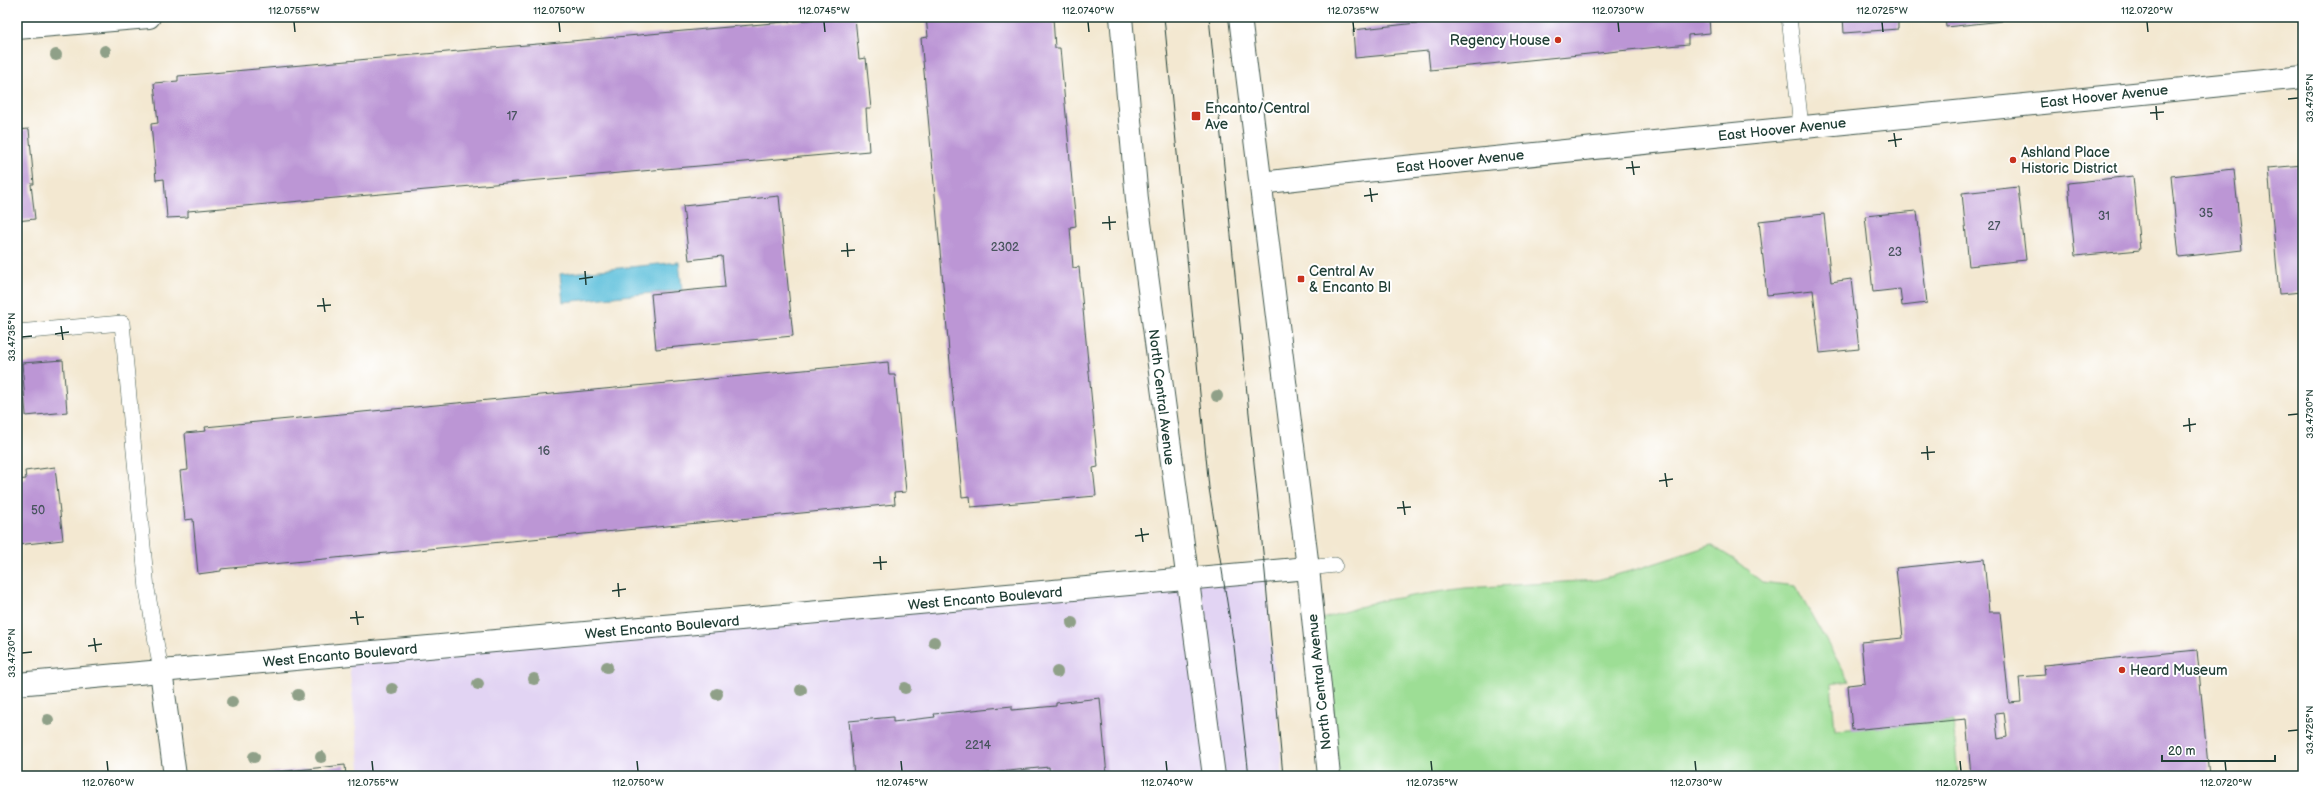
<svg xmlns="http://www.w3.org/2000/svg" width="2320" height="793" viewBox="0 0 2320 793" font-family="'Balsamiq Sans',sans-serif">
  <style>
    .built { fill: #e2d4f3 }
    .green { fill: #9dde95; stroke: #5e8e64 }
    .water { fill: #5cbfdb; stroke: #3e7e88 }
    .building { fill: #bc96d5; fill-rule: evenodd }
    .lines { fill: none; stroke-linecap: round; stroke-linejoin: round }
    .service-casing { stroke: #3f574c; stroke-width: 16 }
    .minor-casing { stroke: #3f574c; stroke-width: 24 }
    .primary-casing { stroke: #3f574c; stroke-width: 24 }
    .service { stroke: #fff; stroke-width: 15 }
    .minor { stroke: #fff; stroke-width: 22 }
    .primary { stroke: #fff; stroke-width: 22 }
    .tram { stroke: #1f3d34; stroke-width: 1 }
    .tree { fill: #8fa088 }
    .ticks { fill: none; stroke: #1f3d34; stroke-width: 1.5 }
    .poi-dot { fill: #c8321e; stroke: #fff; stroke-width: 1.5 }
    .labels { text-anchor: middle; stroke-width: 4; stroke-linejoin: round; paint-order: stroke }
    .number-label { font-size: 12px; fill: #46535c }
    .poi-label { font-size: 14px; fill: #1f3d34; stroke: #fff; text-anchor: start }
    .street-label { font-size: 14px; fill: #1f3d34; stroke: #fff }
    .neatline { fill: none; stroke: #1f3d34; stroke-width: 1.5 }
    .ticks-label { font-size: 10px; text-anchor: middle; fill: #1f3d34 }
  </style>
  <rect width="100%" height="100%" fill="#fff"/>
  <filter id="ink" filterUnits="userSpaceOnUse"><feTurbulence type="fractalNoise" baseFrequency=".025" numOctaves="2"/><feDisplacementMap in="SourceGraphic" scale="8" xChannelSelector="R" yChannelSelector="G"/><feConvolveMatrix kernelMatrix="1 2 1 2 8 2 1 2 1" color-interpolation-filters="sRGB"/></filter>
  <filter id="wash" filterUnits="userSpaceOnUse"><feTurbulence type="fractalNoise" baseFrequency=".012" numOctaves="4" result="noise"/><feDisplacementMap in="SourceGraphic" scale="16" xChannelSelector="R" yChannelSelector="G"/><feGaussianBlur stdDeviation="0.9" result="paint"/><feColorMatrix in="noise" values="0 0 0 0 0 0 0 0 0 0 0 0 0 0 0 0 0 1.4 0 .05"/><feComposite in="paint" operator="in"/></filter>
  <g filter="url(#wash)">
    <rect width="100%" height="100%" fill="#f3e8d1"/>
    <path class="built" d="M1265,572L1283,776H361L348,654Z"/>
    <path class="green" d="M1711,545L1735,560L1762,582L1795,586L1849,681L1831,684L1835,730L1953,721L1958,776H1329L1313,622L1378,601L1465,588L1597,580L1641,568Z"/>
    <path class="water" d="M679,262L682,290L563,302L560,274Z"/>
    <g id="blocks">
      <g class="building">
        <path d="M841,17H855L859,59L866,58L871,109H866L869,151L188,211V217L167,218L164,179L156,180L151,124L158,123L154,83L178,81V76Z"/>
        <path d="M926,17H1053L1055,48H1060L1076,226L1070,227L1073,268L1079,267L1098,467L1093,468L1096,496L971,507L970,496L962,497L921,38L928,37Z"/>
        <path d="M1425,17H1709L1710,33L1688,35V44L1430,70L1428,51L1355,58L1353,30L1426,22Z"/>
        <path d="M1843,17H1898V29L1844,33Z"/>
        <path d="M1945,17H2002V21L1946,27Z"/>
        <path d="M29,129L34,184H31L35,219L17,221V130Z"/>
        <path d="M2303,165V292L2279,294L2268,168Z"/>
        <path d="M2234,169L2242,250L2179,257L2171,176Z"/>
        <path d="M2133,176L2140,250L2075,256L2068,183Z"/>
        <path d="M2018,187L2026,260L1969,266L1962,193Z"/>
        <path d="M779,196L793,336L656,349L651,294L725,287L722,256L689,260L683,206Z"/>
        <path d="M1917,211L1927,303L1902,306L1900,289L1873,292L1865,216Z"/>
        <path d="M1824,214L1831,282L1851,279L1859,349L1820,353L1813,290L1767,295L1759,221Z"/>
        <path d="M63,360L67,412L26,416L22,363Z"/>
        <path d="M888,362L889,375H895L906,492L894,493L895,504L221,569V571L198,574L193,519L185,520L180,471L188,470L185,433L206,431L205,427Z"/>
        <path d="M55,467L63,540L17,545V480L26,479L25,471Z"/>
        <path d="M1984,559L1989,612H2000L2009,703L2021,702L2019,677L2045,675L2044,665L2197,650L2209,776H1971L1966,719L1852,730L1848,685L1865,683L1861,642L1903,638L1896,568ZM2004,712L2007,737L1998,739L1995,713Z"/>
        <path d="M1100,698L1107,776H1050L1049,767L958,776H854L849,721L893,717V722L935,717L934,714L1012,706V710L1056,706V703Z"/>
        <path d="M345,765L346,776H249V775Z"/>
      </g>
    </g>
  </g>
  <g filter="url(#ink)">
    <use href="#blocks" fill-opacity="0" stroke="#3f574c" stroke-width="1"/>
    <g class="lines">
      <defs>
        <g id="service">
          <path d="M1789,17L1801,127"/>
          <path d="M17,332L122,323L147,589L161,671"/>
          <path d="M1308,568L1335,565"/>
        </g>
        <g id="minor">
          <path d="M17,28L149,17"/>
          <path d="M1261,183L1365,171L2303,77"/>
          <path d="M161,671L175,776"/>
          <path d="M17,684L1308,568"/>
        </g>
        <g id="primary">
          <path d="M1121,17L1137,200L1214,776"/>
          <path d="M1240,17L1308,568L1329,776"/>
        </g>
      </defs>
      <use href="#service" class="service-casing"/>
      <use href="#minor" class="minor-casing"/>
      <use href="#primary" class="primary-casing"/>
      <use href="#service" class="service"/>
      <use href="#minor" class="minor"/>
      <use href="#primary" class="primary"/>
      <g class="tram">
        <path d="M1164,17L1209,488L1234,646L1249,776"/>
        <path d="M1209,17L1265,572L1283,776"/>
      </g>
    </g>
    <g class="tree">
      <circle cx="105" cy="51" r="6"/>
      <circle cx="56" cy="55" r="6"/>
      <circle cx="1217" cy="396" r="6"/>
      <circle cx="1072" cy="623" r="6"/>
      <circle cx="934" cy="642" r="6"/>
      <circle cx="607" cy="667" r="6"/>
      <circle cx="1057" cy="672" r="6"/>
      <circle cx="534" cy="679" r="6"/>
      <circle cx="478" cy="684" r="6"/>
      <circle cx="905" cy="688" r="6"/>
      <circle cx="392" cy="689" r="6"/>
      <circle cx="801" cy="690" r="6"/>
      <circle cx="717" cy="694" r="6"/>
      <circle cx="298" cy="695" r="6"/>
      <circle cx="232" cy="702" r="6"/>
      <circle cx="48" cy="720" r="6"/>
      <circle cx="254" cy="757" r="6"/>
      <circle cx="321" cy="757" r="6"/>
    </g>
  </g>
  <path class="ticks" d="M294,22L295,32M559,22L560,32M824,22L825,32M1088,22L1089,32M1353,22L1354,32M1618,22L1619,32M1882,22L1883,32M2147,22L2148,32M2288,99L2298,98M2156,106L2157,120M2150,113L2164,112M1894,133L1896,147M1888,141L1902,139M1632,161L1634,175M1626,168L1640,167M1370,188L1372,202M1364,196L1378,194M1109,216L1110,230M1102,223L1116,222M847,243L848,257M841,251L855,250M585,271L586,285M579,279L593,277M323,298L325,312M317,306L331,305M61,326L63,340M55,334L69,332M22,337L32,336M2288,415L2298,414M2189,418L2190,432M2183,426L2196,424M1927,446L1928,460M1921,453L1935,452M1665,473L1667,487M1659,481L1673,479M1403,501L1405,515M1397,508L1411,507M1141,528L1143,542M1135,536L1149,534M880,556L881,570M873,563L887,562M618,583L619,597M612,591L626,589M356,611L358,625M350,618L364,617M94,638L96,652M88,646L102,644M22,653L32,652M2288,731L2298,730M107,761L108,771M372,761L373,771M637,761L638,771M901,761L902,771M1166,761L1167,771M1431,761L1432,771M1695,761L1696,771M1960,761L1961,771M2225,761L2226,771"/>
  <g class="poi-dot">
    <circle cx="1558" cy="40" r="4"/>
    <rect x="1191" y="111" width="10" height="10" rx="2"/>
    <circle cx="2013" cy="160" r="4"/>
    <rect x="1297" y="275" width="8" height="8" rx="2"/>
    <circle cx="2122" cy="670" r="4"/>
  </g>
  <g class="labels">
    <g class="number-label">
      <text x="512" y="120">17</text>
      <text x="2206" y="217">35</text>
      <text x="2104" y="220">31</text>
      <text x="1994" y="230">27</text>
      <text x="1005" y="251">2302</text>
      <text x="1895" y="256">23</text>
      <text x="544" y="455">16</text>
      <text x="38" y="514">50</text>
      <text x="978" y="749">2214</text>
    </g>
    <g class="poi-label">
      <text x="1550" y="45" text-anchor="end">Regency House</text>
      <text x="1205" y="113">Encanto/Central<tspan x="1205" dy="16">Ave</tspan></text>
      <text x="2021" y="157">Ashland Place<tspan x="2021" dy="16">Historic District</tspan></text>
      <text x="1309" y="276">Central Av<tspan x="1309" dy="16">&amp; Encanto Bl</tspan></text>
      <text x="2130" y="675">Heard Museum</text>
    </g>
    <g class="street-label">
      <text transform="translate(2104 96) rotate(-6)" y="5">East Hoover Avenue</text>
      <text transform="translate(1782 129) rotate(-6)" y="5">East Hoover Avenue</text>
      <text transform="translate(1460 161) rotate(-6)" y="5">East Hoover Avenue</text>
      <text transform="translate(1162 397) rotate(83)" y="5">North Central Avenue</text>
      <text transform="translate(985 598) rotate(-5)" y="5">West Encanto Boulevard</text>
      <text transform="translate(662 627) rotate(-5)" y="5">West Encanto Boulevard</text>
      <text transform="translate(340 655) rotate(-5)" y="5">West Encanto Boulevard</text>
      <text transform="translate(1319 682) rotate(-96)" y="5">North Central Avenue</text>
    </g>
  </g>
  <rect width="2320" height="793" fill="none" stroke="#fff" stroke-width="44"/>
  <path d="M2162 755v6h113v-6" fill="none" stroke="#1f3d34" stroke-width="2"/>
  <text x="2168" y="755" font-size="12" fill="#1f3d34" stroke="#ffffff" stroke-width="3" paint-order="stroke">20 m</text>
  <rect x="22" y="22" width="2276" height="749" class="neatline"/>
  <g class="ticks-label">
    <text x="294" y="14">112.0755°W</text>
    <text x="559" y="14">112.0750°W</text>
    <text x="824" y="14">112.0745°W</text>
    <text x="1088" y="14">112.0740°W</text>
    <text x="1353" y="14">112.0735°W</text>
    <text x="1618" y="14">112.0730°W</text>
    <text x="1882" y="14">112.0725°W</text>
    <text x="2147" y="14">112.0720°W</text>
    <text transform="translate(2309 98) rotate(-90)" y="4">33.4735°N</text>
    <text transform="translate(11 337) rotate(-90)" y="4">33.4735°N</text>
    <text transform="translate(2309 414) rotate(-90)" y="4">33.4730°N</text>
    <text transform="translate(11 653) rotate(-90)" y="4">33.4730°N</text>
    <text transform="translate(2309 730) rotate(-90)" y="4">33.4725°N</text>
    <text x="108" y="786">112.0760°W</text>
    <text x="373" y="786">112.0755°W</text>
    <text x="638" y="786">112.0750°W</text>
    <text x="902" y="786">112.0745°W</text>
    <text x="1167" y="786">112.0740°W</text>
    <text x="1432" y="786">112.0735°W</text>
    <text x="1696" y="786">112.0730°W</text>
    <text x="1961" y="786">112.0725°W</text>
    <text x="2226" y="786">112.0720°W</text>
  </g>
</svg>
